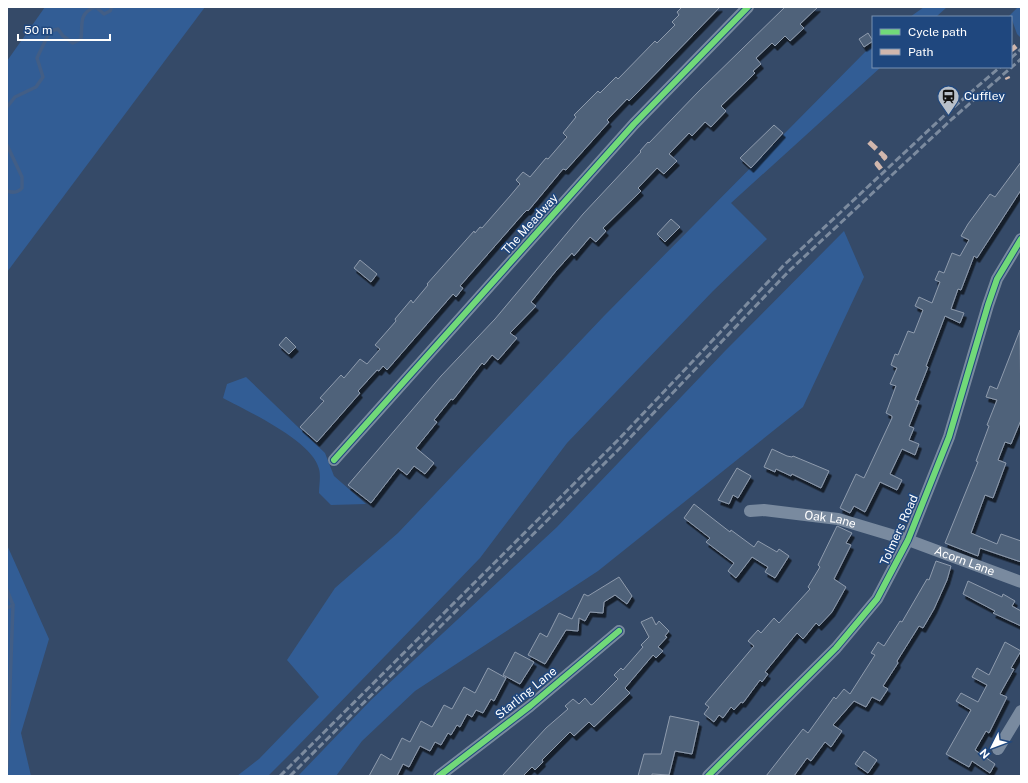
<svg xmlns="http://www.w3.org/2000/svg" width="1028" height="783" viewBox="0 0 1028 783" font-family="'Public Sans',sans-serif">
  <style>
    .green { fill: #325d95 }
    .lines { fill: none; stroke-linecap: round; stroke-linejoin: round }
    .stream { stroke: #425e86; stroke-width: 3.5 }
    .building { fill: #50627a; stroke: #8e9bad; filter: url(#shadow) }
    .street { stroke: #798a9f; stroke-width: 12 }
    .rail { stroke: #7c8b9f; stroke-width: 3; stroke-dasharray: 7 3; stroke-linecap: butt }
    .quiet { stroke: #d1b7ad; stroke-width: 5; stroke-dasharray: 10 5; stroke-linecap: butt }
    .cycleway-casing { stroke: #1f477e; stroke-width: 8 }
    .cycleway { stroke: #71d979; stroke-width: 6 }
    .labels { text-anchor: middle; stroke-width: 3; stroke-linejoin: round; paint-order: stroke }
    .poi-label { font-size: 12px; fill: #fff; stroke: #1f477e; text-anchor: start }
    .street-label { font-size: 12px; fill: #fff; stroke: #1f477e }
  </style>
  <defs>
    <filter id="shadow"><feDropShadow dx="2.5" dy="4.5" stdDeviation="0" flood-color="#0009"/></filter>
  </defs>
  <rect width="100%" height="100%" fill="#354a68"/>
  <g class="green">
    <path d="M45,7H205L7,272V61Z"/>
    <path d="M924,7H947L936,17H910Z"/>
    <path d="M1018,7H1021L1020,37L1017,34L1011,17L1009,16Z"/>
    <path d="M873,44V67H881L731,203L767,239L713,291L567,443L480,558L294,750L268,776H237L259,759L319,697L287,660L335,588L398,533L604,316Z"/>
    <path d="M844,231L864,277L803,407L598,571L415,691L362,741L336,776H298L371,700L557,527L725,351Z"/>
    <path d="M246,377L325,453L334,476L366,504L331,505L319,493C319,486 321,476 319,469C313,441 247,411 223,398L227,384Z"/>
    <path d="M7,545L49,639L21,733L31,776H7Z"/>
  </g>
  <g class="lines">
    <g class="stream">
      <path d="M96,7L104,14L110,11L112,7"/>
      <path d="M7,107L15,97L36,87L43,77L37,58L50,31L58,29L63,36L73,43L81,39C83,23 78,14 95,7"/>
      <path d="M7,145L22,177V188C18,193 13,193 7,191"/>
      <path d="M7,590L13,605L7,608"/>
      <path d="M7,767L13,605"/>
    </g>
  </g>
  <g class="building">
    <path d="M682,7H720L638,92L629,101L627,99L607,120L609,122L566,170L563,169L528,211L527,210L522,215L460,286L463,288L456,297L453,294L387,370L383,366L379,371L377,370L358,391L360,393L317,442L300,427L324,401L320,398L341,375L344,378L360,359L367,364L380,349L375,345L396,321L395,319L411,300L413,303L428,285L427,284L474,231L475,233L480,227L482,228L510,196L520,184L516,180L523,172L530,177L546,158L548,159L567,137L563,133L576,117L574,115L598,91L600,93L616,77L618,79L655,41L657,43L675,25L672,22L679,15L677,12Z"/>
    <path d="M785,7H818L800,24L804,28L790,41L785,36L775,46L772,43L756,58L761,64L753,71L755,73L721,106L726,111L711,127L705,122L692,136L689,133L669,154L677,161L664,174L657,168L638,188L641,191L603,228L606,231L596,242L590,237L574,256L572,253L555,272L531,302L536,306L510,333L517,338L498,360L492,355L484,365L482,363L453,400L451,399L434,420L437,422L416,448L434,463L425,474L414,466L407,475L398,468L371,503L348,485L441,376L495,319L583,214L641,152L640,151L648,142L649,143L698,92Z"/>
    <path d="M868,33L873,41L864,47L859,39Z"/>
    <path d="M774,125L783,133L751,168L740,158Z"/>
    <path d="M1021,162V190L977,258L974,256L961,290L958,289L951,309L964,313L960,323L945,316L926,366L928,367L915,400L919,401L909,426L914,428L909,440L919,444L915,455L902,449L890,474L902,480L897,490L880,482L865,512L854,506L850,513L840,508L856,474L864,478L892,418V416L886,413L896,386L890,384L897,368L891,365L895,354L898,355L908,331L914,333L923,310L915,306L919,297L932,303L940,282L935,280L939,271L944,273L952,253L960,256L969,240L961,236L968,224L990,194L995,197Z"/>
    <path d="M671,219L680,227L665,242L657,234Z"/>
    <path d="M360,260L377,274L371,282L354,268Z"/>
    <path d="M1020,330L1021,420L1011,444L1005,442L998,460L1006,463L993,498L985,495L971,533L997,544L1001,534L1021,541V562L980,548L978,556L945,543L978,462L976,461L989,426L987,425L997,400L986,397L990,386L997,389Z"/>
    <path d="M286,337L296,347L289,354L279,345Z"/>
    <path d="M772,449L787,456L792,457L793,456L829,471L821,488L792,474L791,476L776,469L775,472L764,467Z"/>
    <path d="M737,468L751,476L738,498L733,495L729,504L718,500Z"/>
    <path d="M694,504L730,532L731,530L754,547L758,541L777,552L779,549L789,556L775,578L765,572L768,567L752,557L736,578L728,571L734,563L706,542L710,538L684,518Z"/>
    <path d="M837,526L852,533L846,543L851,545L834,579L846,587L832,612L819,626L816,623L803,639L797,633L765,672L768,674L762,682L760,680L743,703L741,702L734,710L731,707L723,718L719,715L714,722L704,714L709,707L705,704L754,646L748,641L758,630L761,633L774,618L779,623L810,589L808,587L820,567L818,565Z"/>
    <path d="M936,561L951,566L947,580L934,609L923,628L919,626L897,661L898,663L883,686L888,689L880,701L872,697L866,707L854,701L833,725L842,731L831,747L825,742L811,761L807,758L794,776H766L803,729L808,733L834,697L836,699L844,689L850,694L875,655L871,653L878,642L884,646L900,621L902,622L927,579L929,580Z"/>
    <path d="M619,577L632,596L627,604L615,595L604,602L603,613L590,612L585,621L579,618L578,631L566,630L545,664L528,655L540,633L547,637L559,613L572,619L584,594L588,596Z"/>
    <path d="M968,581L1002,597L1003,594L1015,601L1012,606L1021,611V626L993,613L995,611L963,594Z"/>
    <path d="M652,617L656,625L659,621L669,631L665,636L667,637L658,647L663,651L656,658L653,655L625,688L630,693L594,727L589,722L574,736L570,732L542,760L543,762L535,770L532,767L523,776H502L546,728L568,709L565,706L573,699L579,704L585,698L591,705L593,704L618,679L614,675L621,668L623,670L643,647L641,645L649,637L641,622Z"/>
    <path d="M1005,642L1021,651L1011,668L1014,669L1000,694L1007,697L989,733L986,731L975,750L995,764L990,773L972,761L969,767L946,754L971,710L956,701L961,693L978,702L987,685L972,677L977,668L989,675Z"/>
    <path d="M515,652L534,662L520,684L503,675Z"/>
    <path d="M488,668L506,678L494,701L491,699L483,713L476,710L472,717L467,714L460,727L457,725L451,735L448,733L441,745L435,742L430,751L420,746L409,767L403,764L397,776H369L381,754L391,760L402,738L410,742L421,721L432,727L444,705L452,709L464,687L475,693Z"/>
    <path d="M670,716L699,722L692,754L675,751L669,775L652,774V776H638L644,754H661Z"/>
    <path d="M864,751L877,760L868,773L855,764Z"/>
  </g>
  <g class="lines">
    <g class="street">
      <path d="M334,460L634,124L748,7"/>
      <path id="s1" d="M750,511L764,510L838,519L908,540L1021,582"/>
      <path d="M998,749L1021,711"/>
      <path d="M439,776L530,706L619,631"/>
      <path d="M708,776L836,648L877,599L908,540L949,437L988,305L997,279L1021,239"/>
    </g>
    <g class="rail">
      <path d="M1011,58L1021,49"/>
      <path d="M280,776L619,439L784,265L947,113L1000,67"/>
      <path d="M290,776L623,445L789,271L952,119L1021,59"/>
    </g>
    <g class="quiet">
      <path d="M1011,50L1016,46"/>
      <path d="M1007,77L1008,79"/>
      <path d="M869,142L885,157L877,164L881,169"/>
    </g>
    <defs>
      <g id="cycleway">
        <path d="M334,460L634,124L748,7"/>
        <path d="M439,776L530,706L619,631"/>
        <path d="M708,776L836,648L877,599L908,540L949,437L988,305L997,279L1021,239"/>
      </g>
    </defs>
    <use href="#cycleway" class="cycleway-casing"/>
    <use href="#cycleway" class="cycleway"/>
  </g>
  <defs>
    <symbol id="station-pin" viewBox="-11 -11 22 30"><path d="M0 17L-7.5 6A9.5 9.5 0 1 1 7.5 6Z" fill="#b8c0ca" stroke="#1f477e"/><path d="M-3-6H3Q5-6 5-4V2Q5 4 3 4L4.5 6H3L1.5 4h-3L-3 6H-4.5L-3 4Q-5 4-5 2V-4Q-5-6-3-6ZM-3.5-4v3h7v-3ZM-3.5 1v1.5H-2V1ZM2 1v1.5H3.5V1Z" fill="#111"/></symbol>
  </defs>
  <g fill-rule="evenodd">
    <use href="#station-pin" x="936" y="84" width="25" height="34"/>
  </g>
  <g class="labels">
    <g class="poi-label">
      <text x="964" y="100">Cuffley</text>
    </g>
    <g class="street-label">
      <text transform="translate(530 224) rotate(-48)" y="4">The Meadway</text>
      <text dy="4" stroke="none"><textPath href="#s1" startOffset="81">Oak Lane</textPath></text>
      <text transform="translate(899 530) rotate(-66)" y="4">Tolmers Road</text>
      <text dy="4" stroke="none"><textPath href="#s1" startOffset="222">Acorn Lane</textPath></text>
      <text transform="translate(526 693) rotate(-39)" y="4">Starling Lane</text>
    </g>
  </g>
  <rect width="1028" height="783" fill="none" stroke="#ffffff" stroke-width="16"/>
  <rect x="872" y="16" width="140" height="52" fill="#1f477e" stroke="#7991b2"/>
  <rect x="880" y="29" width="20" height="6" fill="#71d979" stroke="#7991b2"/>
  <text x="908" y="36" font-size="12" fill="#ffffff">Cycle path</text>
  <rect x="880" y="49" width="20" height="6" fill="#d1b7ad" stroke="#7991b2"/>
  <text x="908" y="56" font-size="12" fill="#ffffff">Path</text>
  <g transform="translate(992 747) rotate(228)" stroke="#1f477e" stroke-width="3" paint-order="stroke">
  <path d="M0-3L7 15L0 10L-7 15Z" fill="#ffffff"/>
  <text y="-6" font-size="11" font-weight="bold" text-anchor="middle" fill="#ffffff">N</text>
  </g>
  <path d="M18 34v6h92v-6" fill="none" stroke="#ffffff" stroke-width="2"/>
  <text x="24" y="34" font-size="12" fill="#ffffff" stroke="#1f477e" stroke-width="3" paint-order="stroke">50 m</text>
</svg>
